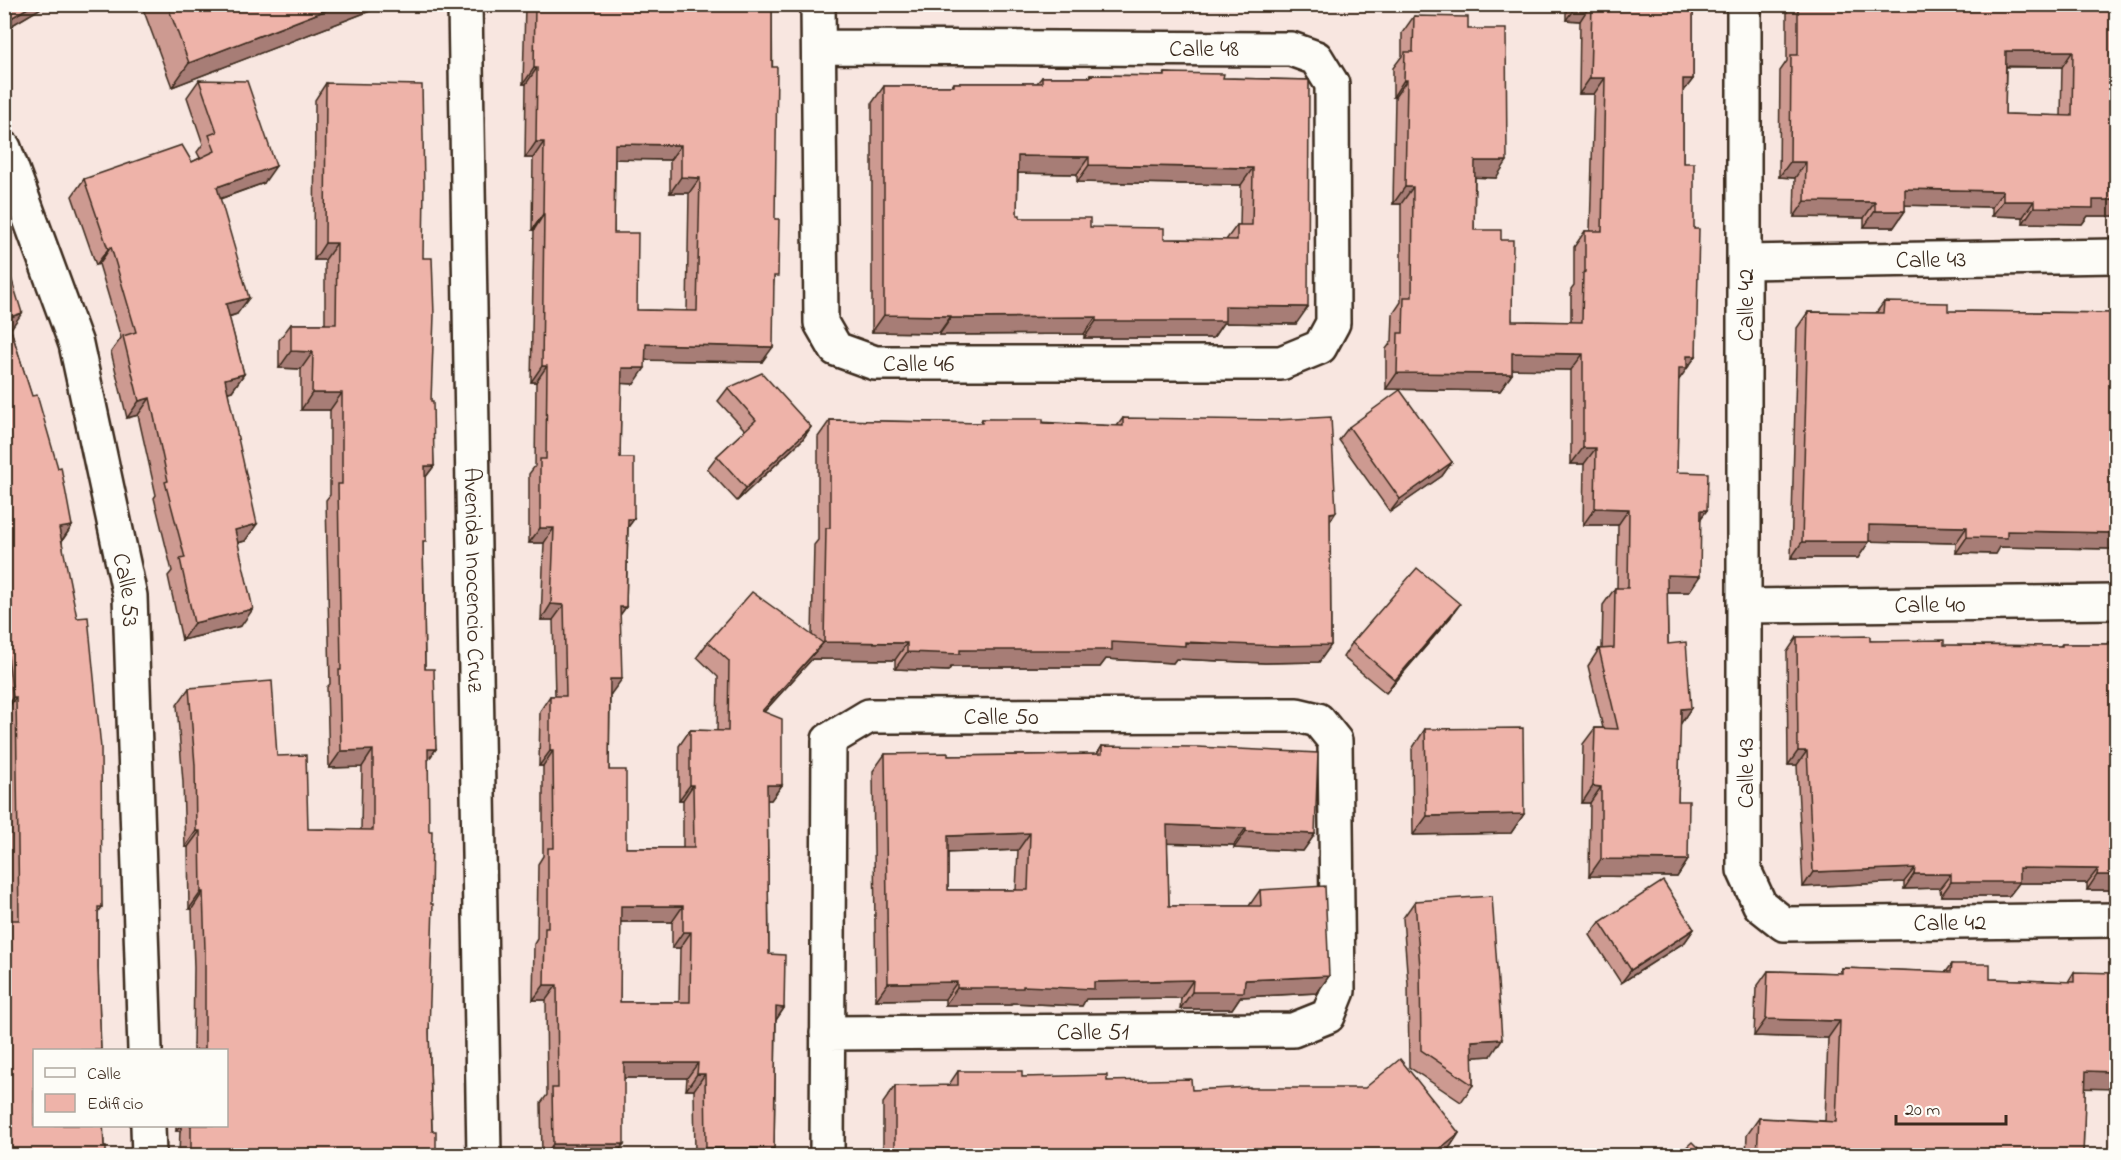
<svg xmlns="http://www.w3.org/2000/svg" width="2121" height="1160" viewBox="0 0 2121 1160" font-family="'Indie Flower',sans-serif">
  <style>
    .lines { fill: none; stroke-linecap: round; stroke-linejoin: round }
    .minor-casing { stroke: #3b2a1e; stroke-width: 38 }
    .minor { stroke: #fdfcf7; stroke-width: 33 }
    .wall { fill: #cd9a91; stroke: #3b2a1e; stroke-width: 1.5; fill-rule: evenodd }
    .shaded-wall { fill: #a77d76; stroke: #3b2a1e; stroke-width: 1.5 }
    .building { fill: #eeb3a9; stroke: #3b2a1e; stroke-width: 1.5; fill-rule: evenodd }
    .labels { text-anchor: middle; stroke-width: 6; stroke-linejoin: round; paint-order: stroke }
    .street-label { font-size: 24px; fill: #3b2a1e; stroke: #fdfcf7 }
  </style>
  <rect width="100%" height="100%" fill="#f8e6e0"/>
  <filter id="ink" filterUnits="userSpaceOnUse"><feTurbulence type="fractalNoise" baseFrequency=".0167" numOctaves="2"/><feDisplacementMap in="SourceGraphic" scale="12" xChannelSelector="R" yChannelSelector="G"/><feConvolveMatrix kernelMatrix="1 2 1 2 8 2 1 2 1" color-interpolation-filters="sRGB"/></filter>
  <g filter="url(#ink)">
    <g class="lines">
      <defs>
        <g id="minor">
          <path id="s1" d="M465,4L484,1156"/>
          <path id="s2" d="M818,4L821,323L836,349L875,363H1281L1320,347L1333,323L1332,84L1316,58L1291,49L819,47"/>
          <path id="s3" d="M1744,4V870L1760,905L1784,924L2116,920"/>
          <path id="s4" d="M4,148L76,344L130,596L145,1050"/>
          <path id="s5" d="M1745,262L2116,256"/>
          <path id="s6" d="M1746,606L2116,602"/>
          <path id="s7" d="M827,1033L1293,1030L1328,1016L1338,991L1335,741L1318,720L1297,715L869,716L829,740L827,1156"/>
          <path d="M148,1126L149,1156"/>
        </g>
      </defs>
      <use href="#minor" class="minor-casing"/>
      <use href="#minor" class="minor"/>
    </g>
    <g class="wall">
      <path d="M4,4H48L4,30Z"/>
      <path d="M143,4H388L172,87L142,6Z"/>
      <path d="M519,4H772L774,281L762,362L645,360L634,384L621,383L620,458L634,519L628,527L626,607L620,615L611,694H610L609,770L626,848H683V800H679V746L690,730L717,731L718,677L697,657L708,642L812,636L814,545L818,540V437L830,420L980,423L982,419L1117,426L1123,418L1330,522L1331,645L1319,662L1265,663L1176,659L1173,663L1106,659L1100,667H951L948,671L895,669V660L812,659L764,712L782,785L771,800H767L769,954L784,1008L776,1020L774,1148L769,1155H695L694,1090H686L687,1078H624L616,1155H542L541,1103L547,1095L546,1000H533L534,944L537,939L538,864L543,856V766H539L540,711L550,696H555L553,620H541L544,543H529V474L535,466L536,382H531L534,230H532L533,158H525L526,84H523L525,6H519ZM615,159L670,160V193H689L687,311L637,310L614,233ZM620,922H672V948H680L679,1002H620Z"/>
      <path d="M1566,4H1693V79L1683,92V163L1694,229L1696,356L1678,380L1677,472L1707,510L1701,518L1689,592H1667L1668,644L1691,708L1680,724L1678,801L1688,860L1677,877L1589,876L1590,803H1582L1583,744L1595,728H1603L1588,666L1599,649H1602L1603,605L1615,588H1617L1618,525H1583L1584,464H1571V370L1512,369V374L1500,391L1386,389V349L1392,341L1393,314L1401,302V204H1393L1395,97H1393V68L1402,56V33L1414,16L1468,29L1496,178L1475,177L1474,230L1501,240L1512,321L1571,322V289L1574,285V247L1585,231H1590L1594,94H1579L1580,21L1566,20Z"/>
      <path d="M1787,4H2116V216H2088L2082,224L2023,223V217L1992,216V207L1905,205V211L1894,227H1864V218L1794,217L1795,178L1779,177L1780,71L1787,61ZM2006,67H2062L2061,116L2005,114Z"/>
      <path d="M1165,73L1223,78L1309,80L1296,324L1223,323L1213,338H1084V334L939,335V333L872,332V103L884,86H952L954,83H1037L1042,77H1089L1090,75L1163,76ZM1018,173L1077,174V182L1241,185L1240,225H1237L1226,240L1164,239L1090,227L1020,218L1017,215Z"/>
      <path d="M199,80L264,183L220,199L237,314L229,317L244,374L232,391L228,392L245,541L238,543L241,626L182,640L168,576L172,571L154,498L156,495L138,415L127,418L111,352L121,338L99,264L96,265L72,196L84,179L192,162L200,158L197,152L203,144L187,97Z"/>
      <path d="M326,83L423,258L434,466L425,478L423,545L425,669L436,749L428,760L429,1032L432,1131L436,1155H179L180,1131H176V1125H226V1050H193L194,967L192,909H189L188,847H185L183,782L177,705L189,688L277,756L308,829L361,830L362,767L329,768L327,687L330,684L326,500L330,495V410H301V369L279,368V340L291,324H325V260H314L315,100Z"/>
      <path d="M4,255L11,330L72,526L62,541L102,907L98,913V968L104,1147L6,920L4,743Z"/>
      <path d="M1884,302L1948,311L2116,313V555H2113L2112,549L2000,547L1996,554L1956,553V543L1869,541L1858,558H1791L1797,328L1808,312L1876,313Z"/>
      <path d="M728,388L811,427L802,440L737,501L707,469L717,456L745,430L718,401Z"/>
      <path d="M1349,427L1452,462L1442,476L1390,512L1339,440Z"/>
      <path d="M1450,618L1386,693L1343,657L1352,643Z"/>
      <path d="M1797,637L1944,645L2060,646L2062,644H2108L2109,642H2116V890H2087V883H2019L2009,896H1941L1940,888L1904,889V882L1803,887L1797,765H1788L1787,652Z"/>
      <path d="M1425,729L1524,814L1511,833L1413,835L1412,749Z"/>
      <path d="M1102,746L1315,834L1303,851L1234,848V845L1167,843L1169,906H1249L1260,890L1329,976L1317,993L1240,997L1232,1009H1180L1181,998L1086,999L1082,1006L1012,1003L1011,1005H945V999L876,1000L873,771L885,754L948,756L1097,754ZM1018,850L1016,890H948V853Z"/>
      <path d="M1415,901L1491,1056L1472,1057L1473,1085L1461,1102L1409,1067L1408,984L1403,918Z"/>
      <path d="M1600,922L1694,929L1685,942L1621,983L1590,935Z"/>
      <path d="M1952,964L1990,979L2068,982L2074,972L2085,1089L2083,1155H1746L1747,1135L1759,1118L1825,1121L1828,1038L1754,1036L1756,988L1768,971L1839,973L1842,968L1946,972Z"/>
      <path d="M958,1071L1022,1077L1107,1081L1192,1090L1250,1088L1459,1133L1448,1150L1441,1155H883V1103L895,1086H948Z"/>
    </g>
    <g class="shaded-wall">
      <path d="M34,4H48L4,30V24L8,20Z"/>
      <path d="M342,4H388L172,87L189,63Z"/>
      <path d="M1577,4H1591L1580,21L1566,20Z"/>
      <path d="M2006,51H2073L2062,67L1995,66Z"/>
      <path d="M534,68H537L526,84H523Z"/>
      <path d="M1590,78H1605L1594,94H1579Z"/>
      <path d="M1683,79H1693L1681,95Z"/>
      <path d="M1404,80H1407L1395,97H1393Z"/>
      <path d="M536,142H544L533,158H525Z"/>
      <path d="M615,144L681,145L670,160L604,159Z"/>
      <path d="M1018,156L1089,157L1077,174L1006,173Z"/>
      <path d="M1475,161H1507L1496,178L1464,177Z"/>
      <path d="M1790,162H1806L1795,178L1779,177Z"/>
      <path d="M1089,165L1253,168L1241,185L1077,182Z"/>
      <path d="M276,166L264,183L205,204L217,187Z"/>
      <path d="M681,177L700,178L689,193H670Z"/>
      <path d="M1405,187H1413L1401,204H1393Z"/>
      <path d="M1905,189L2003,191L1992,207L1894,205Z"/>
      <path d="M2093,200H2116V216H2088L2082,224L2023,223L2034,207Z"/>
      <path d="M1805,201L1875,202L1864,218L1794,217Z"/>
      <path d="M2003,201H2034L2023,217L1992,216Z"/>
      <path d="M1875,211H1905L1894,227H1864Z"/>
      <path d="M543,214H544L534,230H532Z"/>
      <path d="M325,243H337L325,260H314Z"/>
      <path d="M111,247L99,264L96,265L108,249Z"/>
      <path d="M249,298L237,314L214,321L226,304Z"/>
      <path d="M1225,306L1308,307L1296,324L1223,323L1213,338H1084L1096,321Z"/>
      <path d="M22,313L10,330L7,318Z"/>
      <path d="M884,315L951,316L939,333L872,332Z"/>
      <path d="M1096,317L1084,334L939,335L951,318Z"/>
      <path d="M646,344L773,347L762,362L635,360Z"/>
      <path d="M291,351L313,352L301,369L279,368Z"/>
      <path d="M1512,353L1583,354L1571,370L1501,369Z"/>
      <path d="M1687,356H1696L1676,384H1667Z"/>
      <path d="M542,366H547L536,382H531Z"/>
      <path d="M622,368H645L634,384L611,383Z"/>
      <path d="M1397,373L1512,374L1500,391L1386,389Z"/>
      <path d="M244,374L232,391L214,396L225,379Z"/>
      <path d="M312,393H342L330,410H301Z"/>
      <path d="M150,398L138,415L127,418L139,401Z"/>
      <path d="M811,427L802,440L737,501L746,488Z"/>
      <path d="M1583,448H1596L1584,464H1571Z"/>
      <path d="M1452,462L1442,476L1390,512L1400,499Z"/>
      <path d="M425,466H434L422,482Z"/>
      <path d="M1595,508L1629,509L1618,525H1583Z"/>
      <path d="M1701,510H1707L1695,526Z"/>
      <path d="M1336,512L1325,529L1330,513Z"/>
      <path d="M628,519H634L623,534Z"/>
      <path d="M257,524L245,541L223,546L235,530Z"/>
      <path d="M1869,525L1967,527L1956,543L1858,541Z"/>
      <path d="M72,526L60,543L59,528Z"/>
      <path d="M540,528H554L544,543H529Z"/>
      <path d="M2007,531L2116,533V543L2112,549L2000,547L1996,554L1956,553L1967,537Z"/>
      <path d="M1802,542H1869L1858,558H1791Z"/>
      <path d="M1667,575L1700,576L1689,592H1656Z"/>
      <path d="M551,604L564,605L553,620H541Z"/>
      <path d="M1460,604L1450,618L1386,693L1395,680Z"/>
      <path d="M620,607H626L615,622Z"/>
      <path d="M253,609L241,626L182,640L194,623Z"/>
      <path d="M824,642L907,643L895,660L812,659L751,726L762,711Z"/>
      <path d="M1112,642L1331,645L1319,662L1265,663L1176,659L1173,663L1106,659L1100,667H951L948,671L895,669L907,652L960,650Z"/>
      <path d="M610,679H622L611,694L599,695Z"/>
      <path d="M13,697H16L4,714V710Z"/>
      <path d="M1691,708L1680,725L1681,709Z"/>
      <path d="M428,749H436L424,766Z"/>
      <path d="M373,750L362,767L329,768L341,751Z"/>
      <path d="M550,751H553L543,766H539Z"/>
      <path d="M1798,751H1807L1797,765H1788Z"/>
      <path d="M690,785H693L683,800H679Z"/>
      <path d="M767,785H782L771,800H756Z"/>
      <path d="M1593,786L1601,787L1590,803H1582Z"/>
      <path d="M1524,814L1511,833L1413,835L1427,816Z"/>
      <path d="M1167,825L1246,828L1234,845L1155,843Z"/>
      <path d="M196,831H200L188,847H185Z"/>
      <path d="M1246,831L1315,834L1303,851L1234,848Z"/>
      <path d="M1030,833L1018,850L936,853L948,836Z"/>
      <path d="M1601,859L1688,860L1677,877L1589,876Z"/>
      <path d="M1915,868L1904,882L1803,887L1813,872Z"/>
      <path d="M2019,868L2098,869L2087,883H2019L2009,896H1941L1951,882Z"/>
      <path d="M1914,874H1951L1940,888L1904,889Z"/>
      <path d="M2097,875H2116V890H2087Z"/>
      <path d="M201,892H203L192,909H189Z"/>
      <path d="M621,906H683L672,922H610Z"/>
      <path d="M1694,929L1685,942L1621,983L1631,970Z"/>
      <path d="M683,932H691L680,948H672Z"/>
      <path d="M1329,976L1317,993L1240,997L1232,1009H1180L1192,992L1245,980Z"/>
      <path d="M1193,980L1181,998L1086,999L1082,1006L1012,1003L1011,1005H945L957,988L1023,986L1094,982Z"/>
      <path d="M957,982L945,999L876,1000L888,983Z"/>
      <path d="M544,985H557L546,1000H533Z"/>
      <path d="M776,1007L784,1008L774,1023Z"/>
      <path d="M1766,1019L1840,1021L1828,1038L1754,1036Z"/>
      <path d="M1502,1039L1491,1056L1460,1058L1472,1041Z"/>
      <path d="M624,1063H698L687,1078H613Z"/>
      <path d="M2086,1071L2116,1072V1089L2074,1088Z"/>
      <path d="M697,1074H705L694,1090H686Z"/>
      <path d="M180,1125H183L180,1131H176Z"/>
      <path d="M1459,1133L1448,1150L1441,1155H1432Z"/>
      <path d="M553,1144H624L616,1155H545Z"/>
      <path d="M706,1148H774L769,1155H701Z"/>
    </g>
    <g class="building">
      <path d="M4,4H34L8,20L4,14Z"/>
      <path d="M167,4H342L189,63Z"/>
      <path d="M535,4H772V67H777L775,219H779L778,276H774L773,347L646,344L645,368H622L620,458H634V519H628L626,607H620L622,679H610L609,770H626V848H694L693,785H690V730L728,731L729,661L708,642L752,592L823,643L762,711L782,719V785H767L769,954L785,955L784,1008L776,1007L774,1148H706L705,1074H697L698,1063H624V1144H553L552,1088H558L557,985H544L545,928H548V848H554L553,751H550V696H566L564,605L551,604L554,528H540V459H546L547,366H542L544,214H543L544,142H536L537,68H534ZM615,144L681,145V177L700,178L697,311L637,310L638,233H614ZM621,906H683V932H691L690,1002H620Z"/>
      <path d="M1592,4H1693V79H1683V163H1694V229H1699L1696,356H1687V368H1679L1677,472L1708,473L1707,510H1701L1700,576L1667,575L1668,644L1686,642L1691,708L1681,709L1678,801H1689L1688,860L1601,859V787L1593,786L1595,728L1618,729L1599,649L1614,648L1615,588H1628L1629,509L1595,508L1596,448H1583V354L1512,353V374L1397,373L1398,333H1403L1404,297H1412L1413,187H1405L1407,80H1404L1405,52H1413L1414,16L1468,17V29H1506L1507,161H1475L1474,230H1501V240H1513L1512,321L1582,322L1583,273L1585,272V231H1602L1605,78H1590Z"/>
      <path d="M1798,4H2116V200H2093V208L2034,207V201H2003V191L1905,189V211H1875V202L1805,201L1806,162H1790L1791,55H1798ZM2006,51H2073L2072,116L2005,114Z"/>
      <path d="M1165,73L1224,74L1223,78L1309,80L1308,307L1225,306V321H1096V317L951,318V316L884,315V86H954V83H1042V77H1090V75L1165,76ZM1018,156L1089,157V165L1253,168L1252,225H1237V240L1164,239V228L1090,227V218H1020V215H1017Z"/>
      <path d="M199,80L247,81L276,166L217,187L249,298L226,304L244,374L225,379L257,524L235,530L253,609L194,623L180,559L185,558L165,482L168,481L150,398L139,401L123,336L136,332L111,247L108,249L84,179L182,145L192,162L215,151L209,135L217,132Z"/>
      <path d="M326,83L422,85L424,185L423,258H432L434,315L431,401H433L434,466H425L426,541H423L425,669H434L436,749H428L429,831H432L431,904H433L429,1032L432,1131H436V1155H191V1125H226V1050H205V950L203,892H201L200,831H196L195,765L189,688L272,681L277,756L306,755L308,829L373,830V750L341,751L339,670H341L338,484H342V393H312L313,352L291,351V324H336L337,243H325Z"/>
      <path d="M4,255L22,313L7,318L32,396L37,395L58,468L61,467L72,526L59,528L77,618L88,617L101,748L102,907H98V968L101,1050H34V1125H103L104,1147H106V1155H4V920H19L16,697H13L4,622Z"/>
      <path d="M1884,302L1948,303V311L2116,313V533L2007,531V538L1967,537V527L1869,525V542H1802L1808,312L1883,313Z"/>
      <path d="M762,373L811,427L746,488L717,456L756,420L728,388Z"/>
      <path d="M1400,390L1452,462L1400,499L1349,427Z"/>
      <path d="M1331,417L1336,512L1330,513L1331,645L1277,646L1185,642V646L1112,642V650H960V654L907,652V643L824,642L826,528H830V420L982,423V419H1043V423L1123,426V418L1276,420Z"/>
      <path d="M1417,568L1460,604L1395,680L1352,643Z"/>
      <path d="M1870,636V641L1944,640V645L2062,646V644H2109V642H2116V875H2097L2098,869L2019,868V882H1951V874H1914L1915,868L1813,872L1807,751H1798L1797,637Z"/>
      <path d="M1523,728L1524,814L1427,816L1425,729Z"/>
      <path d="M1102,746L1198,747L1318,753L1315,834L1246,831V828L1167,825L1169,906H1261L1260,890L1325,886L1329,976L1245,980L1244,992H1192L1193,980L1094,982V989L1023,986V988H957V982L888,983L885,754L948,753V756L1102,754ZM1030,833L1028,890H948V836Z"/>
      <path d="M1663,881L1694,929L1631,970L1600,922Z"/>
      <path d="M1492,896L1502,1039L1472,1041L1473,1085L1421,1050L1420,967L1415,901Z"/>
      <path d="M1952,964H1990V979L2074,982V972L2116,973V1072L2086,1071L2083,1155H1757L1759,1118L1836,1122L1840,1021L1766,1019L1768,971L1842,973V968L1951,972Z"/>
      <path d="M1400,1059L1459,1133L1432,1155H895V1086L958,1085V1071H1022V1077L1107,1075V1081L1191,1079L1192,1090L1250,1087V1088H1365Z"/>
      <path d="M1692,1142L1705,1155H1678Z"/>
    </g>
  </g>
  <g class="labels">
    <g class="street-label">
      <text x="1204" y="56">Calle 48</text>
      <text dy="8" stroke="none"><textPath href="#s5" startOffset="186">Calle 43</textPath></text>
      <text transform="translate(1745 305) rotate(-90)" y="8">Calle 42</text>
      <text dy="8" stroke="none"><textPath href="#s2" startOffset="434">Calle 46</textPath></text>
      <text dy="8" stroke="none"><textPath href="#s1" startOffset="576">Avenida Inocencio Cruz</textPath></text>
      <text dy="8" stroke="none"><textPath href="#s4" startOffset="460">Calle 53</textPath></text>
      <text dy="8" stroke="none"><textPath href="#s6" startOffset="184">Calle 40</textPath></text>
      <text x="1001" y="724">Calle 50</text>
      <text transform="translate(1745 773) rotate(-90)" y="8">Calle 43</text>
      <text dy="8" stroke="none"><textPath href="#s3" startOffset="1101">Calle 42</textPath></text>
      <text dy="8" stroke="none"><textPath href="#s7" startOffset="266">Calle 51</textPath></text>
    </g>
  </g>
  <rect width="2121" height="1160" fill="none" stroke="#fdfcf7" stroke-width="24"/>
  <rect x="12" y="12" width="2097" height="1136" fill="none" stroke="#3b2a1e" stroke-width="2" filter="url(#ink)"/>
  <rect x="33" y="1049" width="195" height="78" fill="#fdfcf7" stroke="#afa8a0" stroke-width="1.5"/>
  <rect x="45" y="1068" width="30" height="9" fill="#fdfcf7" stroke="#afa8a0" stroke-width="1.5"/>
  <text x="87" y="1079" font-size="18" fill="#3b2a1e">Calle</text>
  <rect x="45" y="1094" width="30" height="18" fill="#eeb3a9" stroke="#afa8a0" stroke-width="1.5"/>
  <text x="87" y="1109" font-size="18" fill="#3b2a1e">Edificio</text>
  <path d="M1896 1115v9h110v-9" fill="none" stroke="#3b2a1e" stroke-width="3"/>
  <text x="1905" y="1115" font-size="18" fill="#3b2a1e" stroke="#fdfcf7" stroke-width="4.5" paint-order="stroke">20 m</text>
</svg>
